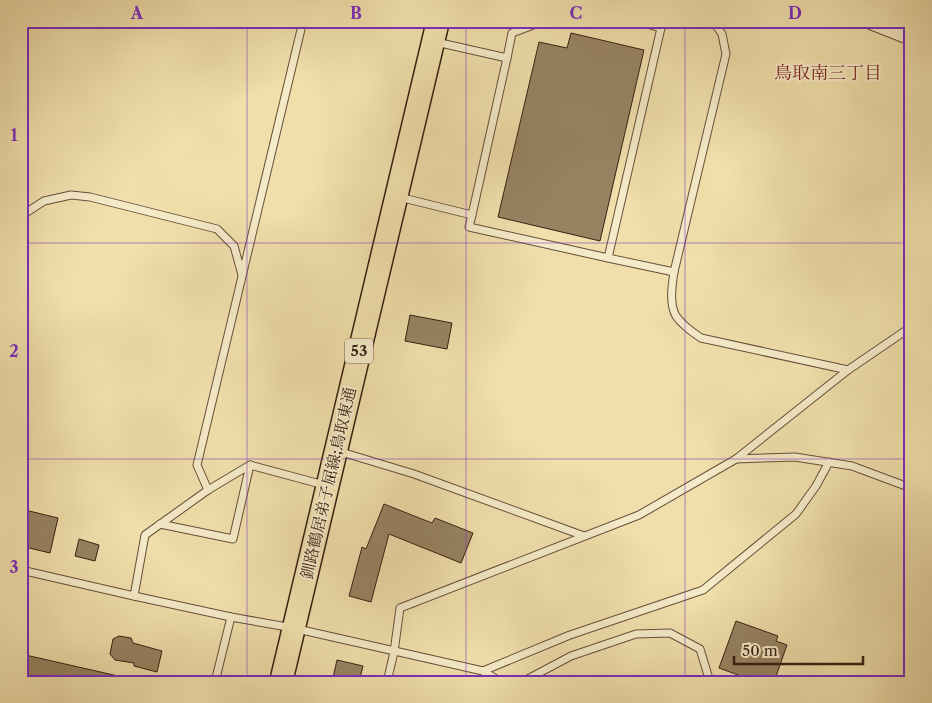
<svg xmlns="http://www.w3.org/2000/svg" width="932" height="703" viewBox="0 0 932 703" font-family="'Libre Caslon Text','Noto Serif JP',serif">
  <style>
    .building { fill: #978362; stroke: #371f13 }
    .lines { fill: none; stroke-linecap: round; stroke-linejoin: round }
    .service-casing { stroke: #654f39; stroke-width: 9 }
    .minor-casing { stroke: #654f39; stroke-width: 16 }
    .primary-casing { stroke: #371f13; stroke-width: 25 }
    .service { stroke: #f5eac8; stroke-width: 7 }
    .minor { stroke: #f5eac8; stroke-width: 14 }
    .primary { stroke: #f0dfab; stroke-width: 22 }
    .grid { fill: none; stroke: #7b2cbf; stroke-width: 1; stroke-opacity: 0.55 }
    .labels { text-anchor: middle; stroke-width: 4; stroke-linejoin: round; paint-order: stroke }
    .shield { fill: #f5eac8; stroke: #705c49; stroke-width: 1 }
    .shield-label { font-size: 15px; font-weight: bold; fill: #371f13 }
    .street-label { font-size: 16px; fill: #371f13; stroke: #f5eac8 }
    .neighbourhood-label { font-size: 18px; fill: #7a1f14; stroke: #f5eac8 }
    .neatline { fill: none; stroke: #7b2cbf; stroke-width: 2 }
    .grid-label { font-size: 16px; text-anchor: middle; font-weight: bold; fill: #7b2cbf }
  </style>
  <rect width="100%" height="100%" fill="#f0dfab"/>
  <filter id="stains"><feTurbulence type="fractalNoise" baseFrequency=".004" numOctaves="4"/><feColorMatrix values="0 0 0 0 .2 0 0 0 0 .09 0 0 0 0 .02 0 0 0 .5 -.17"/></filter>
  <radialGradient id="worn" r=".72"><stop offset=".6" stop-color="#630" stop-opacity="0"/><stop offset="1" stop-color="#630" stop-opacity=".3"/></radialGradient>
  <g class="building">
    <path d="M571,33L644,50L600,241L498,217L539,42L567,48Z"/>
    <path d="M410,315L452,323L447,349L405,341Z"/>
    <path d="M384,504L432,523L435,518L473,533L461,563L389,534L371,602L349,596L362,547L366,549Z"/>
    <path d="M21,509L58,518L50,553L21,546Z"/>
    <path d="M79,539L99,545L95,561L75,556Z"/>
    <path d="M736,621L778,636L776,641L787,645L774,682H757L719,668Z"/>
    <path d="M119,636L131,638L133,643L162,651L157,672L134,666V663L115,660L110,654L113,639Z"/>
    <path d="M21,654L118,676L117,682H38L21,678Z"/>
    <path d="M337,660L363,666L359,682H332Z"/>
  </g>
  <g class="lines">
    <defs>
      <g id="service">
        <path d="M713,21L722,34L726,54L674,272C672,285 669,304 676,316C682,325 692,332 701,338L848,370"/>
        <path d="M507,58L512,33L544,21"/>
        <path d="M399,197L472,215L507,58L436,42"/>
        <path d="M472,215L469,227L608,258L661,28L636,21"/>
        <path d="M21,216L44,201L71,195L90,197L217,229L234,246L242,275"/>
        <path d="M608,258L674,272"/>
        <path d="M338,451L414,474L584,536"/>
        <path d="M736,459L795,457L852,466L911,488"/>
        <path d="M208,490L197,465L303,21"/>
        <path d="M160,524L233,539L250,465"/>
        <path d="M21,570L134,596L231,617L293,628L483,671L501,682"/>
        <path d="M134,596L145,535L208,490L250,465L324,485"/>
        <path d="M483,671L570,635L703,590L796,514L816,486L829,462"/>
        <path d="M215,682L231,617"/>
        <path d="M387,682L394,652L400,608L639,515L736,459L848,370L911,327"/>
        <path d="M522,682L571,656L636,634L670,633L700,649L710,682"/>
      </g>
      <path id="minor" d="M868,21L911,38"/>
      <path id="primary" d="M281,682L438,21"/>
    </defs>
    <use href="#service" class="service-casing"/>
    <use href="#minor" class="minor-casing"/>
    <use href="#primary" class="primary-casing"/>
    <use href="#service" class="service"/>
    <use href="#minor" class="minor"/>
    <use href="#primary" class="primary"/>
  </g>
  <path class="grid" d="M247,21V682M466,21V682M685,21V682M21,243H911M21,459H911"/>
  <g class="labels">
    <rect class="shield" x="345" y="338.5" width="28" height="25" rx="4"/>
    <g class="shield-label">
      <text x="359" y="356">53</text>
    </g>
    <g class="street-label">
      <text transform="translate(328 483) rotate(-77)" y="6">釧路鶴居弟子屈線;鳥取東通</text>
    </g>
    <g class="neighbourhood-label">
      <text x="828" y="79">鳥取南三丁目</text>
    </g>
  </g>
  <rect width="932" height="703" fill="none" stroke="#f0dfab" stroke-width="55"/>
  <path d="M734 656v8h129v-8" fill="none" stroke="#371f13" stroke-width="2.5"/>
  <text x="742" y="656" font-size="15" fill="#371f13" stroke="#f5eac8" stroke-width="4" paint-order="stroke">50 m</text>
  <rect x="28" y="28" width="876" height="648" class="neatline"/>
  <g class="grid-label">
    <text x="137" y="19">A</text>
    <text x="356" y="19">B</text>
    <text x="576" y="19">C</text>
    <text x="795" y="19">D</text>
    <text x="14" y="141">1</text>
    <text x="14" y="357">2</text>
    <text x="14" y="573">3</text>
  </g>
  <rect width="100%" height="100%" filter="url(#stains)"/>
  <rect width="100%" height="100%" fill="url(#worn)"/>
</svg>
